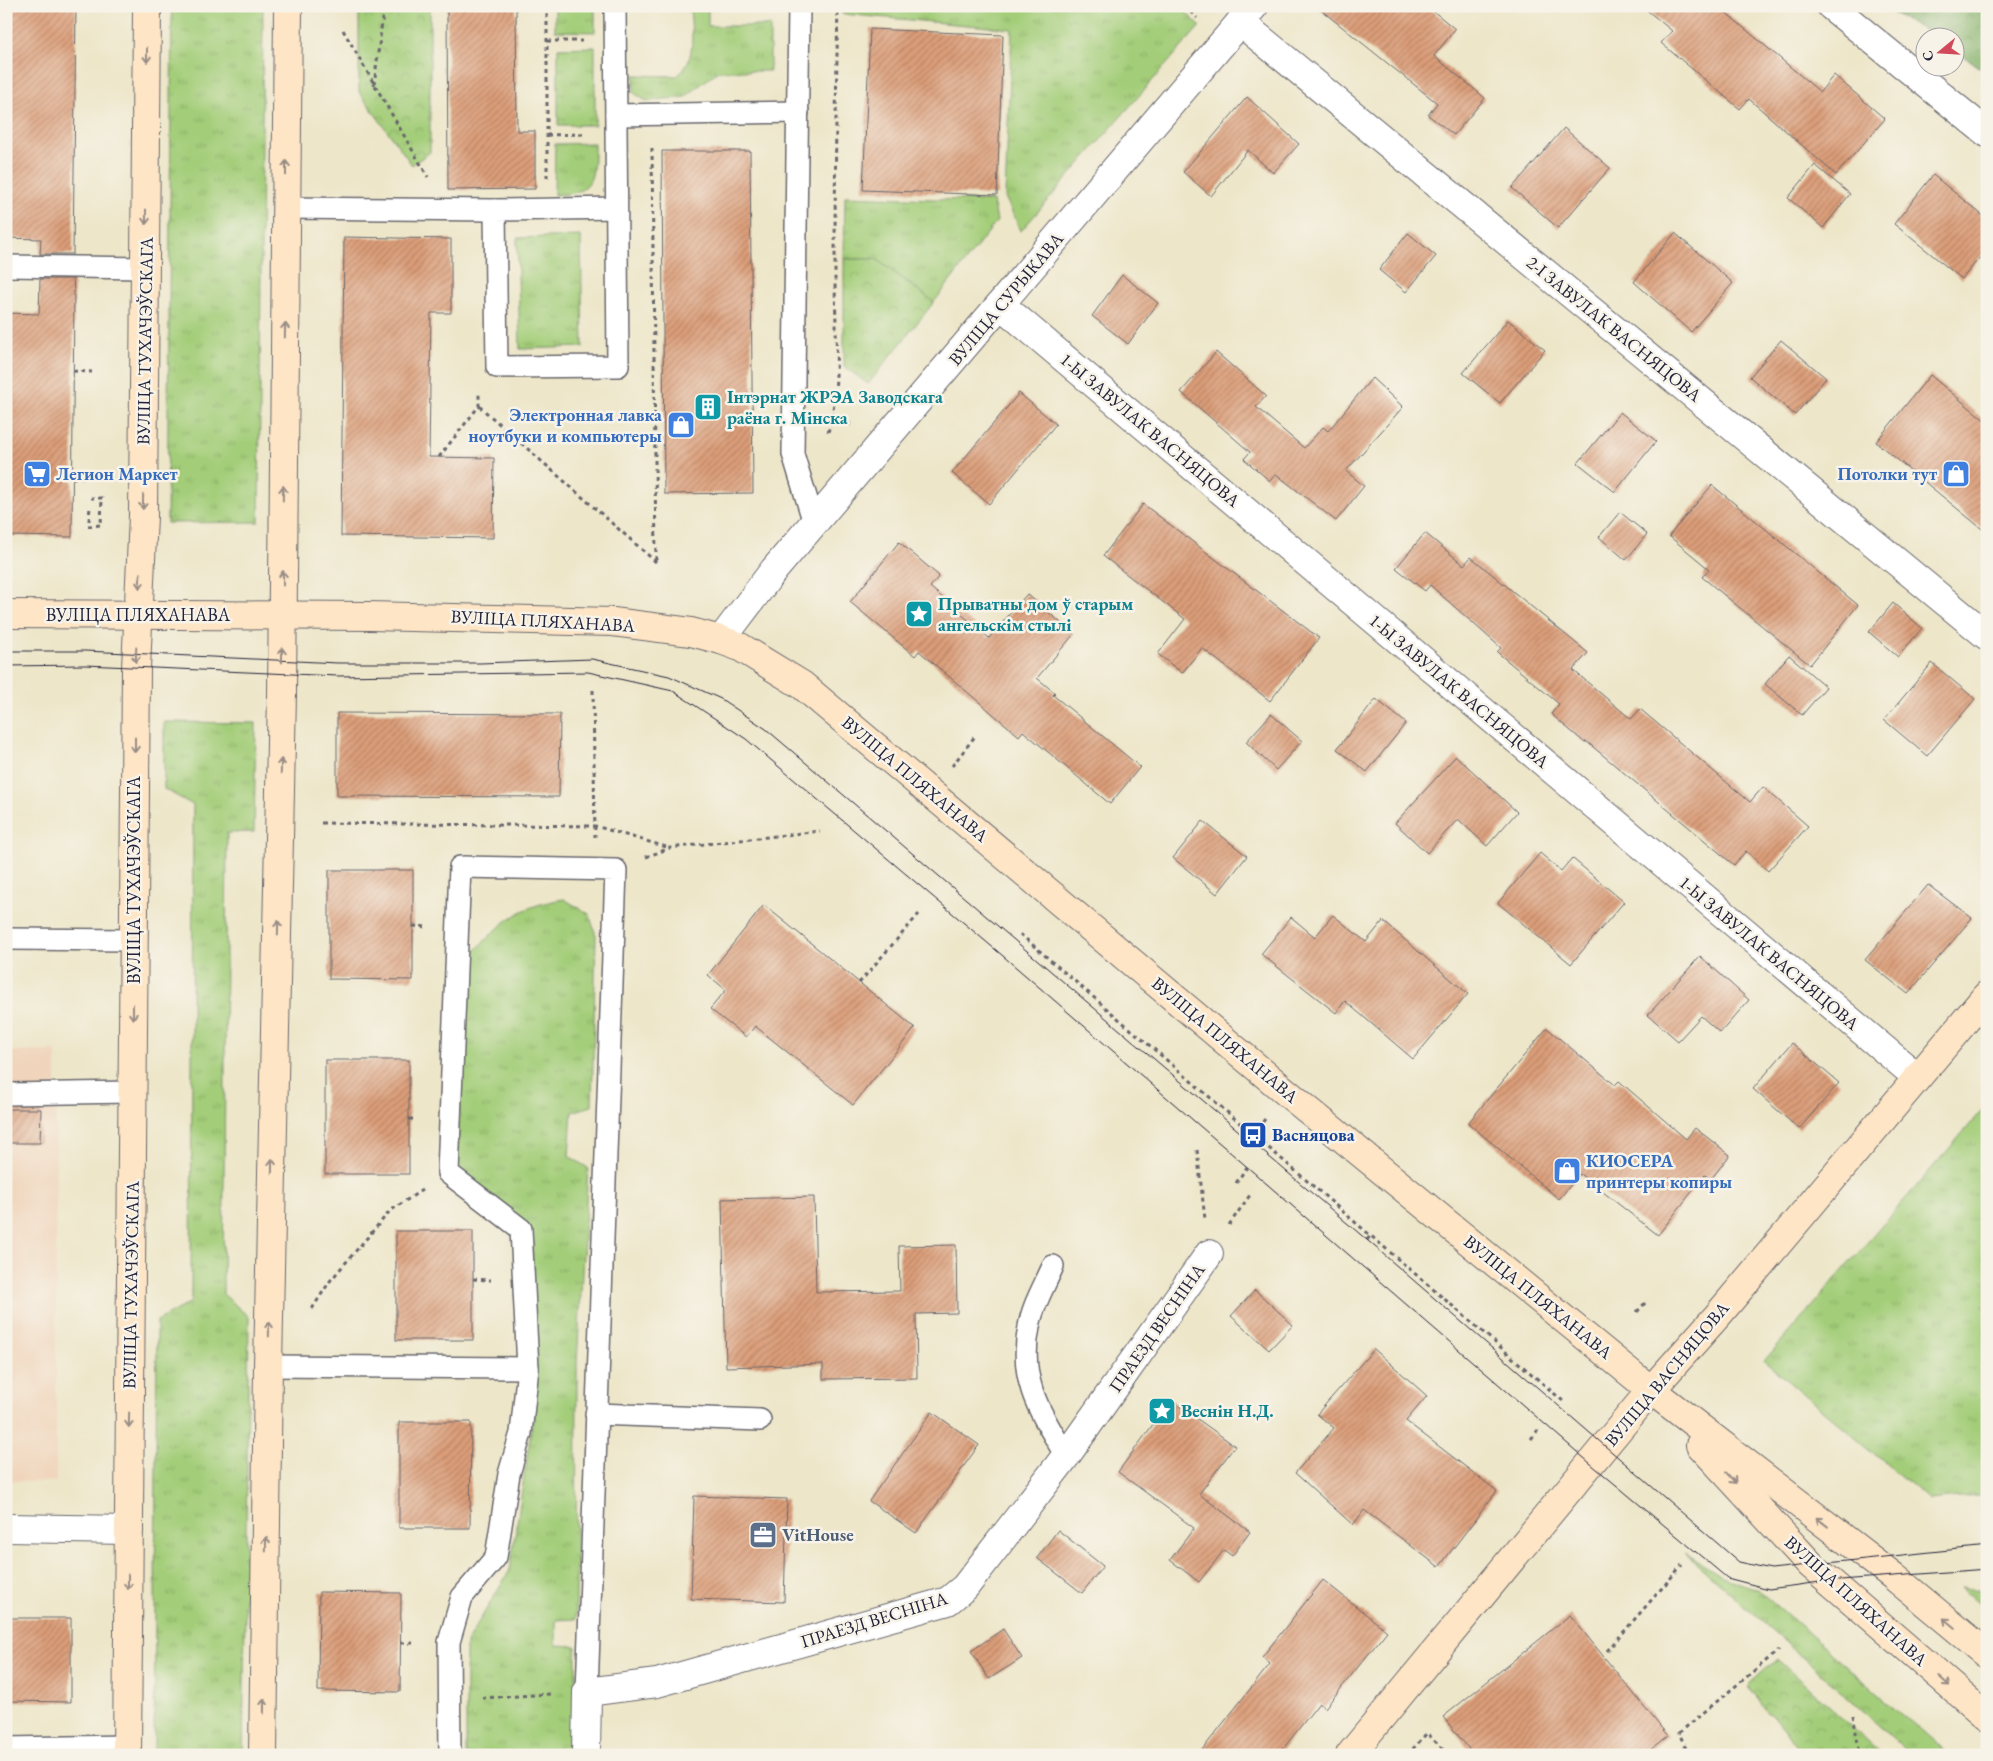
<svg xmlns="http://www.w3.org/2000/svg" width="1993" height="1761" viewBox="0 0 1993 1761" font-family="'EB Garamond',serif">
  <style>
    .built { fill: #f0d5bc }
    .grass { fill: url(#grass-tufts); stroke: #62785a }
    .forest { fill: url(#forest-crowns); stroke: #526952 }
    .park { fill: url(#park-crowns); stroke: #62785a }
    .building { fill: url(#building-hatch) }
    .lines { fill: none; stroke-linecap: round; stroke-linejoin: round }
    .lane-casing { stroke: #69676d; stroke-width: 24 }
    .street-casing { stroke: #69676d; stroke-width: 30 }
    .secondary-casing { stroke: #69676d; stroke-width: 30 }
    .path { stroke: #69676d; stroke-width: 3; stroke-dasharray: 4 4; stroke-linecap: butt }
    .lane { stroke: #fff; stroke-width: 21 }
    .street { stroke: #fff; stroke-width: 28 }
    .secondary { stroke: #fde5c5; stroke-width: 28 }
    .tram { stroke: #22223b; stroke-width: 1 }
    .oneway { stroke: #9a8d87 }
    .labels { text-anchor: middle; stroke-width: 5; stroke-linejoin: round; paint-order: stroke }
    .street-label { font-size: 18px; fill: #22223b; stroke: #f7f3e8 }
    .culture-label { font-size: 18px; font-weight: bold; fill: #0d838f; stroke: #f7f3e8; text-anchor: start }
    .shop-label { font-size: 18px; font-weight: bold; fill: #366cbe; stroke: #f7f3e8; text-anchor: end }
    .transit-label { font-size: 18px; font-weight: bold; fill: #164399; stroke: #f7f3e8; text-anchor: start }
    .service-label { font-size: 18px; font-weight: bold; fill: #4e5e75; stroke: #f7f3e8; text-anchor: start }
  </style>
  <defs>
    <pattern id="grass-tufts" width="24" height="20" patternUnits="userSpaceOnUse" patternTransform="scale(1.25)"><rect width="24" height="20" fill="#a3cd78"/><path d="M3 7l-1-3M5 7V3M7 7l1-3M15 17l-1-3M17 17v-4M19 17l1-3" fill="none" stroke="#8cb069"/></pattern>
    <pattern id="forest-crowns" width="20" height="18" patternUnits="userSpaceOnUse" patternTransform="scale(1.25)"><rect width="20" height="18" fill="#82b068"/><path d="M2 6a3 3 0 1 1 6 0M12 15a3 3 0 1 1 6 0" fill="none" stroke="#6a8f57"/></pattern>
    <pattern id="park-crowns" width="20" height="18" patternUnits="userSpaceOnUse" patternTransform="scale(1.25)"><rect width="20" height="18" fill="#a3cd78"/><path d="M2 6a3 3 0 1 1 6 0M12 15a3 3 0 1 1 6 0" fill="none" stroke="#8cb069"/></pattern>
    <pattern id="building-hatch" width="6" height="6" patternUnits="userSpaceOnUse" patternTransform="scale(1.25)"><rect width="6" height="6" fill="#dc9e79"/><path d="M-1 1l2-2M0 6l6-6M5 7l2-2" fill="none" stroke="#b28064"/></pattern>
  </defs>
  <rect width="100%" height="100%" fill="#f7f3e8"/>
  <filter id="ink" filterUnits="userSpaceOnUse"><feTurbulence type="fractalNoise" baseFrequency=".02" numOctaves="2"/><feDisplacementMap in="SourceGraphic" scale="10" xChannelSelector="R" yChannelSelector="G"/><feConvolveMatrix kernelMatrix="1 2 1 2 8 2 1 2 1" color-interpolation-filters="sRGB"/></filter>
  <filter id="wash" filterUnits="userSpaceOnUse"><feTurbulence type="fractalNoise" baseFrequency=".0096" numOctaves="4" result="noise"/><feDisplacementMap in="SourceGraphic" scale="20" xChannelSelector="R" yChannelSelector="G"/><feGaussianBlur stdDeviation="1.12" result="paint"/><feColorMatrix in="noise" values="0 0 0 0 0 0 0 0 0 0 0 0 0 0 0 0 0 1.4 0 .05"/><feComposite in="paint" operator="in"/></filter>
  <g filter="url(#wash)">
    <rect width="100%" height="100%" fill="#ede6c9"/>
    <path class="built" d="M56,1051V1482L6,1481V1052Z"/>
    <g class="grass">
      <path d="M172,6H263L259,522L167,523Z"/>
      <path d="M555,6H595V32L555,31Z"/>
      <path d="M690,6H708V26H770V71H718L685,97L646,101L634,93V75L677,76C698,59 691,31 690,6Z"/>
      <path d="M848,6H1179L1200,26L1021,231L1005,197L1012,29L842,14Z"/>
      <path d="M595,47V125H558V48Z"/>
      <path d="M594,143C594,177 595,195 554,195L555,144Z"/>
      <path d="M845,196L993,201L997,221L934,302L876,259H844Z"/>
      <path d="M581,236L583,347L520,349L517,238Z"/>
      <path d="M164,722L256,723L254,832L227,833L223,1294L249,1317L243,1755H154L157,1321L191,1302L193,805L164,789Z"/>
      <path d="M564,899L589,914L596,935L592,1106L572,1112L569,1156L588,1168L577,1363L576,1619L556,1620V1645L576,1646V1755H466V1643L510,1570L536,1397L531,1228L457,1169L465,961C500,926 512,907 564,899Z"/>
      <path d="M1987,1105V1494L1929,1500L1764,1361Z"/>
      <path d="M1685,1553L1727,1579L1759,1590L1949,1755H1912Z"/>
      <path d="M1961,1588L1987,1590V1609Z"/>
    </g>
    <path class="forest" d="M1877,6H1987V73L1956,50V38L1937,37L1897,15Z"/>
    <g class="park">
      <path d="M359,6H430V152L412,165L359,92Z"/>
      <path d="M844,259H876L934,302L868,384L844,366Z"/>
      <path d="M1777,1659L1882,1755H1804L1747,1686Z"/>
    </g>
    <g id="blocks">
      <g class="building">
        <path d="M6,6H76L73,254H40L41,239L6,238Z"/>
        <path d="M447,6H516L517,131H535V189L448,190Z"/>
        <path d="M1316,6H1427L1455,29L1434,56L1485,98L1454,135L1428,115L1437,103Z"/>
        <path d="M1642,6H1718L1820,92L1834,75L1885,119L1836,175L1749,99L1740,109L1661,43L1672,31Z"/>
        <path d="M870,29L1003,35L997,195L863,190Z"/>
        <path d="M1247,97L1299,144L1273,173L1248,150L1211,196L1183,172Z"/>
        <path d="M1564,128L1610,168L1558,228L1512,188Z"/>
        <path d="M662,151H750L753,493L664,494Z"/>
        <path d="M1815,165L1850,194L1823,228L1788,198Z"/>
        <path d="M1933,175L1987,219V249L1962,279L1894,224Z"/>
        <path d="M1408,233L1436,256L1406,292L1379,270Z"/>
        <path d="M1675,233L1733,283L1691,332L1634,282Z"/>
        <path d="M344,237L451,239V313H431L429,457L494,458L493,538L341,536Z"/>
        <path d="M1122,275L1158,303L1128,344L1092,316Z"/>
        <path d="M40,279H73L74,291L72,537L6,536V313L39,314Z"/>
        <path d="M1508,320L1545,350L1500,403L1463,373Z"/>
        <path d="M1781,340L1826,378L1795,415L1750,377Z"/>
        <path d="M1216,352L1266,396L1256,407L1304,448L1323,427L1328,431L1372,378L1403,407L1346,471L1364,486L1336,521L1276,474L1270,481L1244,459L1250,452L1181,392Z"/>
        <path d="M1930,375L1987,422V533L1876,442Z"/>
        <path d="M1019,393L1056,424L989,504L952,473Z"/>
        <path d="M1620,412L1656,441L1615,492L1578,463Z"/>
        <path d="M1712,485L1858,605L1810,665L1702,577L1709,569L1669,536Z"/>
        <path d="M1143,504L1319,638L1270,701L1202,648L1182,673L1158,654L1185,619L1103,556Z"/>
        <path d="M1620,512L1647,534L1626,560L1599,537Z"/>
        <path d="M1425,533L1464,565L1471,557L1588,653L1573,670L1631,719L1640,709L1750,802L1763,787L1808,826L1768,871L1746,851L1734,865L1586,741L1585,743L1551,714L1559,704L1497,652L1501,648L1430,585L1425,591L1396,568Z"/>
        <path d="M899,542L939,576L930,587L989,638L1027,594L1074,634L1037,678L1055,693L1053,695L1140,767L1110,804L1023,731L1019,736L919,651L915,656L850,602Z"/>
        <path d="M1893,603L1922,628L1898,657L1869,632Z"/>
        <path d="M1789,655L1826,687L1802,715L1765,684Z"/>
        <path d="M1932,663L1975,699L1927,756L1884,720Z"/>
        <path d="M1376,699L1406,723L1367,772L1337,749Z"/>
        <path d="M337,713L560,714L559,797L337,796Z"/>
        <path d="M1271,714L1302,741L1276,770L1246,742Z"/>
        <path d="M1456,756L1517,812L1487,846L1458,819L1427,853L1395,823Z"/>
        <path d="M1203,821L1247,856L1217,894L1173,858Z"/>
        <path d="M1540,853L1561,871L1572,858L1624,902L1571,964L1498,903Z"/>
        <path d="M329,870H413V980L329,979Z"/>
        <path d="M1928,885L1972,918L1908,994L1865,960Z"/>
        <path d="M764,905L915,1028L853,1105L755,1026L746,1037L710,1009L726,990L708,975Z"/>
        <path d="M1333,915L1366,942L1383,921L1468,994L1413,1059L1345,1001L1336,1013L1261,954L1291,917L1315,937Z"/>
        <path d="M1700,956L1749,1000L1720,1033L1701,1016L1678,1041L1648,1015Z"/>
        <path d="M1547,1028L1615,1085L1619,1081L1686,1139L1695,1128L1730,1155L1711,1179L1705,1175L1658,1235L1580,1174L1559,1199L1468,1123Z"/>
        <path d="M1792,1043L1839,1083L1799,1129L1753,1089Z"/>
        <rect x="325" y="1060" width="84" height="114"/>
        <path d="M6,1109H41L40,1143H6Z"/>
        <path d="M814,1197L816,1292L900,1291L899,1246L956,1245L957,1313L916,1314L917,1378L823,1379V1364L726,1367L722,1199Z"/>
        <rect x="396" y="1231" width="77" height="109"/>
        <path d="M1255,1290L1293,1325L1269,1350L1231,1316Z"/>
        <path d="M1374,1349L1427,1396L1406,1421L1497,1491L1439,1567L1364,1510L1353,1525L1295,1473L1334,1428L1317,1414Z"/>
        <path d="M1171,1400L1235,1446L1199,1494L1250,1532L1232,1556L1224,1550L1199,1582L1170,1560L1194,1528L1118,1472Z"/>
        <path d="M932,1412L979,1445L916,1533L869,1501Z"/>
        <path d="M399,1422H471L470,1528H399Z"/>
        <path d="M694,1496L787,1499L784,1602L691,1599Z"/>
        <path d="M1058,1530L1103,1566L1082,1593L1037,1558Z"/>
        <path d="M1323,1580L1387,1631L1325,1708L1319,1703L1278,1755H1198L1270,1664L1262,1657Z"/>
        <path d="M319,1592L401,1593L400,1692L318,1691Z"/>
        <path d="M1570,1615L1668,1736L1644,1755H1474L1443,1717Z"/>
        <path d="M6,1618H71V1702L6,1701Z"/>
        <path d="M1003,1629L1022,1658L989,1679L971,1651Z"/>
      </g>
    </g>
  </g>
  <g filter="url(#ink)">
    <use href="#blocks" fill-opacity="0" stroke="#69676d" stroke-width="1"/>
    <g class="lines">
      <defs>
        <g id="lane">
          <path d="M615,6L618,366L497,367L495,210L616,208"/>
          <path d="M799,6L793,454L814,523"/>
          <path d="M616,115L798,112"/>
          <path d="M286,208L495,210"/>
          <path d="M6,266L146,268"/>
          <path d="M6,939L134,940"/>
          <path d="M6,1094L132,1092"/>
          <path d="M1053,1266C1045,1285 1032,1306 1029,1327C1018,1380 1040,1412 1066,1456"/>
          <path d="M268,1366L528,1368L521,1229L448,1173L460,867L616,870L587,1692"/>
          <path d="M596,1414L760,1420"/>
          <path d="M6,1748L127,1746"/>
          <path d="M450,1755L449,1642L462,1597L496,1557L509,1474L521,1433L528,1368"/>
        </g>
        <g id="street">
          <path d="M1831,6L1987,133"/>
          <path d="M1240,22L1987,636"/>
          <path d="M1001,305L1917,1077"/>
          <path d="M721,640L774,570L1254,6"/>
          <path d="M6,1528L129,1530"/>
          <path d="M586,1755L587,1692L657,1683L948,1601L965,1587L1066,1456L1209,1254"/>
        </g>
        <g id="secondary">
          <path d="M6,614L369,616L613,622L691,632L721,640L740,647L802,685L1286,1092L1651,1390L1893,1576L1987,1654"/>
          <path d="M1700,1445L1811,1565L1987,1717"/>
          <path d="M127,1755L136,668L143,516L147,6"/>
          <path d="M263,1755L268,1366L282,694L288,6"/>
          <path d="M1350,1755L1651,1390L1718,1315L1987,995"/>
        </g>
      </defs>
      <use href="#lane" class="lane-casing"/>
      <use href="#street" class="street-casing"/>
      <use href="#secondary" class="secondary-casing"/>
      <g class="path">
        <path d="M1185,6L1197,18"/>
        <path d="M343,30L428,177"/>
        <path d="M547,41H582"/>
        <path d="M374,85L384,6"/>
        <path d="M547,135L585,134"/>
        <path d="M652,148L656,562"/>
        <path d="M547,178V6"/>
        <path d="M73,371L92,372"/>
        <path d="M479,406L656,562"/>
        <path d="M831,423L851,424"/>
        <path d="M828,432C841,392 835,321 835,277C835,187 836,96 838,6"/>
        <path d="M439,457L479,406V394"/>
        <path d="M72,478L92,477"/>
        <path d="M89,521L90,505"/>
        <path d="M88,526L101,525L102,498H91"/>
        <path d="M593,690L595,837"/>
        <path d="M952,766L976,735"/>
        <path d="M321,823L595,826L670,848"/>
        <path d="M646,857L670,848L820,831"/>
        <path d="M413,926L427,927"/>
        <path d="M1020,934L1563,1401"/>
        <path d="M859,983L919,914"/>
        <path d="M409,1119H417"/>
        <path d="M1253,1135L1265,1119"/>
        <path d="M1197,1150L1205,1219"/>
        <path d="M1236,1183L1247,1167"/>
        <path d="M1229,1225L1250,1195"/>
        <path d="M1367,1240L1371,1235"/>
        <path d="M473,1279L491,1280"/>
        <path d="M312,1309L330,1281L390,1211L422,1190"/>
        <path d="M1637,1312L1646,1302"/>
        <path d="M1531,1439L1538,1430"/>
        <path d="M401,1643H416"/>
        <path d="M1607,1651L1682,1565"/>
        <path d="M482,1698L551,1694"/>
        <path d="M1853,1715L1860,1755"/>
        <path d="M1417,1755L1412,1750L1427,1733L1449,1755"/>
        <path d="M1689,1755L1679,1733L1779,1650"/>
      </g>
      <use href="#lane" class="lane"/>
      <use href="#street" class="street"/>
      <use href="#secondary" class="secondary"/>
      <g class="tram">
        <path d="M6,651H85L338,663H480L592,659L669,676L721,699L766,729L1367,1240L1739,1562L1771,1569L1987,1546"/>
        <path d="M6,666L85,665L338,676L588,672L673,691L746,739L1003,956L1591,1464L1727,1578L1769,1589L1827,1581L1987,1569"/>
      </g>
    </g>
    <defs><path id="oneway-shaft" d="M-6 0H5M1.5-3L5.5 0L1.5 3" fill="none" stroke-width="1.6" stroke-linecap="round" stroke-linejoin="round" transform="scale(1.25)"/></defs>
    <g class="oneway">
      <use href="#oneway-shaft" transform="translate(147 55) rotate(90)"/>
      <use href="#oneway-shaft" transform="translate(286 168) rotate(-90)"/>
      <use href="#oneway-shaft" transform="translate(146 217) rotate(90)"/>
      <use href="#oneway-shaft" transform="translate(285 330) rotate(-89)"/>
      <use href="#oneway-shaft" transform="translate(283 493) rotate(-89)"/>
      <use href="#oneway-shaft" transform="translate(143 502) rotate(91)"/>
      <use href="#oneway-shaft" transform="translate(283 578) rotate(-90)"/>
      <use href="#oneway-shaft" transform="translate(140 581) rotate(93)"/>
      <use href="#oneway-shaft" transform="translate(136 655) rotate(92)"/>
      <use href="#oneway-shaft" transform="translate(282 655) rotate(-90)"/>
      <use href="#oneway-shaft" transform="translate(135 745) rotate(90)"/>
      <use href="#oneway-shaft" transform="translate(281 766) rotate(-89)"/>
      <use href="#oneway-shaft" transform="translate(278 928) rotate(-89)"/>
      <use href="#oneway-shaft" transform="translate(133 1012) rotate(90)"/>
      <use href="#oneway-shaft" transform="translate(272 1166) rotate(-89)"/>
      <use href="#oneway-shaft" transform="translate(269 1329) rotate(-89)"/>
      <use href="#oneway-shaft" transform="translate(129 1420) rotate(91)"/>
      <use href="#oneway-shaft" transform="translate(1731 1478) rotate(48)"/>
      <use href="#oneway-shaft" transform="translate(1822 1522) rotate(-142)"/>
      <use href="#oneway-shaft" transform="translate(266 1544) rotate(-89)"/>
      <use href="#oneway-shaft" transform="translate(128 1582) rotate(90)"/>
      <use href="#oneway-shaft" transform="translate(1949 1623) rotate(-140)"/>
      <use href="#oneway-shaft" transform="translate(1944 1681) rotate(41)"/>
      <use href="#oneway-shaft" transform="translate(264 1706) rotate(-89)"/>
    </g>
  </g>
  <defs>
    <symbol id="building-square" viewBox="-11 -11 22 22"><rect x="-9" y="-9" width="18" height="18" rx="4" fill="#0f9aa8" stroke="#f7f3e8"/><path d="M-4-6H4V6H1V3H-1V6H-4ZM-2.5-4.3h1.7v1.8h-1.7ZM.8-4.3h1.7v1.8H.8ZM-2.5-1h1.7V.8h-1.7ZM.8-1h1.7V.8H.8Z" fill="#fff"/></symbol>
    <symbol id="shop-square" viewBox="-11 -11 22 22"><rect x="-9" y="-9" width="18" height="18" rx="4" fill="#3f7fe0" stroke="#f7f3e8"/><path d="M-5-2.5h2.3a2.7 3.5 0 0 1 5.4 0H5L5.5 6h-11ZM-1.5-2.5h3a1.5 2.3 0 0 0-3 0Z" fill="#fff"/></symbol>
    <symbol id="supermarket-square" viewBox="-11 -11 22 22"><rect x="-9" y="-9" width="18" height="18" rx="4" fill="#3f7fe0" stroke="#f7f3e8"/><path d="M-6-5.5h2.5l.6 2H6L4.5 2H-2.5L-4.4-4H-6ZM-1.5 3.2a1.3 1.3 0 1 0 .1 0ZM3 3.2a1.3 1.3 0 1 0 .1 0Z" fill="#fff"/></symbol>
    <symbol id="sight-square" viewBox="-11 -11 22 22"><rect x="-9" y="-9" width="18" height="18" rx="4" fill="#0f9aa8" stroke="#f7f3e8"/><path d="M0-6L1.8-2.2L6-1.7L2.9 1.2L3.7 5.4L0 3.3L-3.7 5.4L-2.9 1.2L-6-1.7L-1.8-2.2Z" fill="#fff"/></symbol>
    <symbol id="bus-square" viewBox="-11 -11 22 22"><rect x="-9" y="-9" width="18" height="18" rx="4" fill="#1a4fb4" stroke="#f7f3e8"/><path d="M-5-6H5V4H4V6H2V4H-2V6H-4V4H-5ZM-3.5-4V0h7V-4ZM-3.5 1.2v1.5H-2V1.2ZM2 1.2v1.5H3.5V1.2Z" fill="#fff"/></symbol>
    <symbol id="office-square" viewBox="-11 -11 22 22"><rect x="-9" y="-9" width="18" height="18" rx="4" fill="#5c6f8a" stroke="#f7f3e8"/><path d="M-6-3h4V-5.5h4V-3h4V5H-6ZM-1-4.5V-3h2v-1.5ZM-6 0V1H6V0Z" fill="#fff"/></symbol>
  </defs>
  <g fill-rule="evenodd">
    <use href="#building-square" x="692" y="391" width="32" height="32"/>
    <use href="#shop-square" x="665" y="409" width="32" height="32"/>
    <use href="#supermarket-square" x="21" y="458" width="32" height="32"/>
    <use href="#shop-square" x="1940" y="458" width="32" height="32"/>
    <use href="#sight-square" x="903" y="598" width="32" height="32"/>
    <use href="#bus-square" x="1237" y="1119" width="32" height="32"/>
    <use href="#shop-square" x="1551" y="1155" width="32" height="32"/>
    <use href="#sight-square" x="1146" y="1395" width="32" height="32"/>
    <use href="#office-square" x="747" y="1519" width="32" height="32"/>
  </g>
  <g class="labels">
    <g class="street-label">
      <text transform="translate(1006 299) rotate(-50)" y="6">ВУЛІЦА СУРЫКАВА</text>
      <text transform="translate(1614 329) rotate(39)" y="6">2-І ЗАВУЛАК ВАСНЯЦОВА</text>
      <text transform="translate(145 341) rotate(-89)" y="6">ВУЛІЦА ТУХАЧЭЎСКАГА</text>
      <text transform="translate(1150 430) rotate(40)" y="6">1-Ы ЗАВУЛАК ВАСНЯЦОВА</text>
      <text x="138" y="621">ВУЛІЦА ПЛЯХАНАВА</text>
      <text transform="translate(543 621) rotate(3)" y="6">ВУЛІЦА ПЛЯХАНАВА</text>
      <text transform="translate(1459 691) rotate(40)" y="6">1-Ы ЗАВУЛАК ВАСНЯЦОВА</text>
      <text transform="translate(915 779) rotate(40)" y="6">ВУЛІЦА ПЛЯХАНАВА</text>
      <text transform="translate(134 880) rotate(-90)" y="6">ВУЛІЦА ТУХАЧЭЎСКАГА</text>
      <text transform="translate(1769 953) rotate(40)" y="6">1-Ы ЗАВУЛАК ВАСНЯЦОВА</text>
      <text transform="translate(1225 1040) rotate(40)" y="6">ВУЛІЦА ПЛЯХАНАВА</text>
      <text transform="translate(131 1285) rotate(-89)" y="6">ВУЛІЦА ТУХАЧЭЎСКАГА</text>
      <text transform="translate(1538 1297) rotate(39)" y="6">ВУЛІЦА ПЛЯХАНАВА</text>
      <text transform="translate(1157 1328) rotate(-55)" y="6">ПРАЕЗД ВЕСНІНА</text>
      <text transform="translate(1667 1374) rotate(-50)" y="6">ВУЛІЦА ВАСНЯЦОВА</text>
      <text transform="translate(1856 1601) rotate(42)" y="6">ВУЛІЦА ПЛЯХАНАВА</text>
      <text transform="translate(874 1620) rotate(-17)" y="6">ПРАЕЗД ВЕСНІНА</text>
    </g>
    <g class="culture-label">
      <text x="727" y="403">Інтэрнат ЖРЭА Заводскага<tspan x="727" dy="21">раёна г. Мінска</tspan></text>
      <text x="938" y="610">Прыватны дом ў старым<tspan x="938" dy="21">ангельскім стылі</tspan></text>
      <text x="1181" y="1417">Веснін Н.Д.</text>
    </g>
    <g class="shop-label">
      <text x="662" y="421">Электронная лавка<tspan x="662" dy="21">ноутбуки и компьютеры</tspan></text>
      <text x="56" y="480" text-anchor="start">Легион Маркет</text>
      <text x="1937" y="480">Потолки тут</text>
      <text x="1586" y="1167" text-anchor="start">КИОСЕРА<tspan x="1586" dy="21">принтеры копиры</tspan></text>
    </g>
    <g class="transit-label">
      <text x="1272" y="1141">Васняцова</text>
    </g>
    <g class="service-label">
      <text x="782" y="1541">VitHouse</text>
    </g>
  </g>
  <rect width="1993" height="1761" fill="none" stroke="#f7f3e8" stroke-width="25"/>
  <g transform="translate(1940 52) rotate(252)"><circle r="24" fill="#f7f3e8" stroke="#a29fa3"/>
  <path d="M0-4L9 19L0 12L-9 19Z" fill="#d1495b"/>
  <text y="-8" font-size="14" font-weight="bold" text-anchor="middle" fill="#22223b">С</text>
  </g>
</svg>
